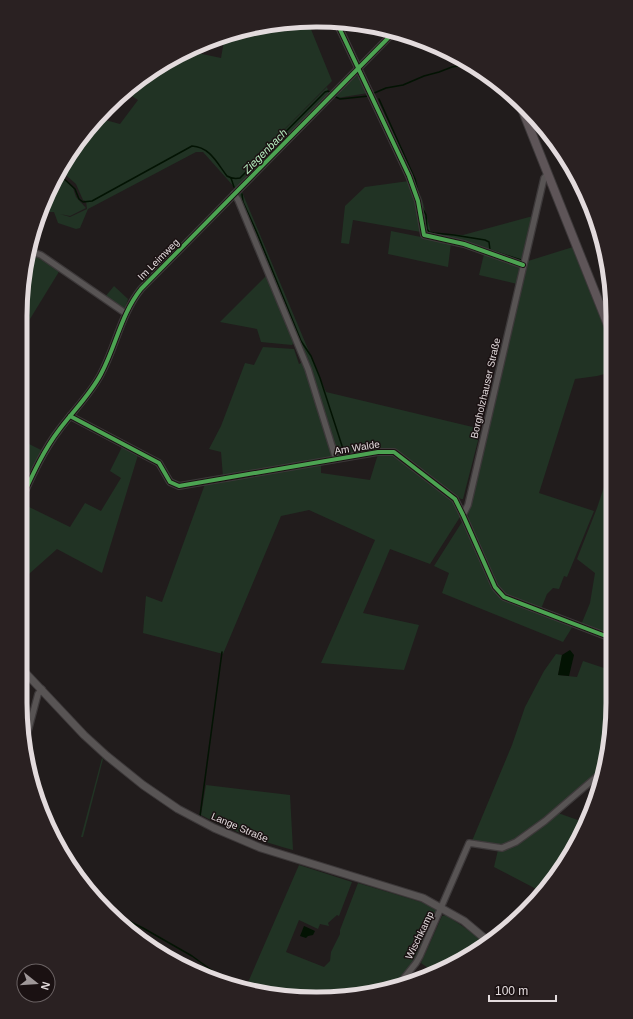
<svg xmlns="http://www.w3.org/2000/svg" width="633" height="1019" viewBox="0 0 633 1019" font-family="Arial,sans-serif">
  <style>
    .green { fill: #213324 }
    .water { fill: #031303 }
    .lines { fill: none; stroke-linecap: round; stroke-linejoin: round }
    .stream { stroke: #031303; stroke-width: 1.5 }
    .minor-casing { stroke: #3d393a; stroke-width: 8 }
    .tertiary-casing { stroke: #3d393a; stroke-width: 9 }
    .primary-casing { stroke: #3d393a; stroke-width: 10 }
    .minor { stroke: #585454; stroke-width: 5.5 }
    .tertiary { stroke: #585454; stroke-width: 7 }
    .primary { stroke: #5e5558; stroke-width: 8 }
    .cycleway-casing { stroke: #1a1112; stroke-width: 6 }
    .cycleway { stroke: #4ca352; stroke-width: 4 }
    .labels { text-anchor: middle; stroke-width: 3; stroke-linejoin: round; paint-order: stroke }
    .street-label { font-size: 10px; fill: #e3dbdd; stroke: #1a1112 }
    .water-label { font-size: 11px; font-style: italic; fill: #b6edbf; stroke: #1a1112 }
    .rim { fill: none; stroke: #e3dbdd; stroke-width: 5 }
  </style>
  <rect width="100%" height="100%" fill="#211c1c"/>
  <g class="green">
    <path d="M308,22L332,81L239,175L327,87L329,94L236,189L203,152H196L88,209L80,228L76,229L58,223L54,212H40L43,203L59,175L73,188L76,197L86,208L70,216L60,214L70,217L87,209L86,201L83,200L76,184L61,171L81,136L98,118L120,124L138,100L124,91L168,60L188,51L221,58L225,35L278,23Z"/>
    <path d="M353,75L360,77L368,93L337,98L335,96Z"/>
    <path d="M409,181L417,203L421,232L353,220L349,244L341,243L345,206L365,187Z"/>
    <path d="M242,192L326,392L481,429L463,499H461L393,448L344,455L223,477L221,452L209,449L221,426L245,363L254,365L263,347L294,349L299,364L307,360L238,195Z"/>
    <path d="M421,195L431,233L463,235L533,216L524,260L521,263L429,234L426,232Z"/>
    <path d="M391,231L451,243L448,267L388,254Z"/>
    <path d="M573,247L612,345V372L597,376L575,379L539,493L594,511L567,577L564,576L559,589L553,588L547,594L541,609L508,596L496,584L469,523L468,513L514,316L528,261Z"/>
    <path d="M29,252L46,260L60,270L22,332L23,278Z"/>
    <path d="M484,254L520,266L517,284L479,275Z"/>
    <path d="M267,275L295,341L292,345L261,342L257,329L220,322Z"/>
    <path d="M114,286L128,299L125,308L119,307L105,297Z"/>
    <path d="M23,441L41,450L27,481L21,477L22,443Z"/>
    <path d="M122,447L138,455L102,573L57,549L21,581V507L23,504L70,527L85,503L101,511L121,478L110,471Z"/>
    <path d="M390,453L398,456L450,498L455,504L460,517L430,564L390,549L363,613L419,625L404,670L321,663L375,540L309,510L281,516L223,654L143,633L146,596L162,602L205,484L321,464V473L370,480L378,454Z"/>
    <path d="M612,463L611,636L581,625L590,603L595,573L577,559L597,508Z"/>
    <path d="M462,522L493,589L497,594L503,600L573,626L563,642L442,593L449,573L434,566Z"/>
    <path d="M556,654L562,655L558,675L577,677L583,661L607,669H611L610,741L604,767L542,819L514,841L502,846L472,841L512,745L525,707L544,671Z"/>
    <path d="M102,758L103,759L83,837H81Z"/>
    <path d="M206,785L290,795L293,850C261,841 230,831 201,815Z"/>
    <path d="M558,813L586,823L552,883L542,892L494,867L498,850C518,850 543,825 558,813Z"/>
    <path d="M299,865L352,882L339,916L337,915L328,923L329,926L320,924L318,929L299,920L286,952L324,967L330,961L331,952L340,934V930L358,883L421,902L436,909L437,913L418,956L393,989L316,999L246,987Z"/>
    <path d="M446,915L474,934L486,945L481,949L432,971L421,963L442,916Z"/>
  </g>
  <g class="water">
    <path d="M570,650L574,655L569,676L558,675L562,655Z"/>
    <path d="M304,926L315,931L313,935L308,936L306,938L300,936Z"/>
  </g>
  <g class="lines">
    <g class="stream">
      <path d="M372,94L386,88L403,85L424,76L439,72L452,67L469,64"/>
      <path d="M334,96L340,99L369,96"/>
      <path d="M379,99L415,179L419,196"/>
      <path d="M59,174L75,189L79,199L83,202L92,201L192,146C210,147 217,163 227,176C232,179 235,179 240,178L325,92L328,91L331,93"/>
      <path d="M231,178L234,187"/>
      <path d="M242,194L243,202L257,233L301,341L311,356L320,378L344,452"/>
      <path d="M421,205L426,215L427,229L429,232L434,233L454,235L485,240L489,242L490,250L521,260"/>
      <path d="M200,816L222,652"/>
      <path d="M113,913L143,928L192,956L232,985"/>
    </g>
    <defs>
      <g id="minor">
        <path d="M336,21L409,176L418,201L424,235L464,244L523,265"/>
        <path d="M234,194L238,200L308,369L336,459"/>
        <path d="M30,251L41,255L125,313"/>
        <path d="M70,416L159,463L170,482L179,486L378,452H394L455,499L463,515L495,587L504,597L611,638"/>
        <path d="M21,500C32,476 43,451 59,430C73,411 90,395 101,374C116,346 121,314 141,289L395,31"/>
        <path d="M463,515L468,505L544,178L548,174"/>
        <path d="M26,739L38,694L42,689"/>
        <path d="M396,988L416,963L420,956L469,843L502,848L516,842L545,821L602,772"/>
      </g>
      <path id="tertiary" d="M20,667L84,735L107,756L143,785L178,809L214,828L261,848L423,898L464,921L489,942"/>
      <path id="primary" d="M520,104L612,335"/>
    </defs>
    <use href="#minor" class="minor-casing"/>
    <use href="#tertiary" class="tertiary-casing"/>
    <use href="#primary" class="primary-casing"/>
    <use href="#minor" class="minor"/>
    <use href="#tertiary" class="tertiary"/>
    <use href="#primary" class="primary"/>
    <defs>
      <g id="cycleway">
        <path d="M336,21L409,176L418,201L424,235L464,244L523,265"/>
        <path d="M70,416L159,463L170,482L179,486L378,452H394L455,499L463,515L495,587L504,597L611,638"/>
        <path d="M21,500C32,476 43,451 59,430C73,411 90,395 101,374C116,346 121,314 141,289L395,31"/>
      </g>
    </defs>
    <use href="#cycleway" class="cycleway-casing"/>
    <use href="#cycleway" class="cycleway"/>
  </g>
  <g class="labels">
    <g class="street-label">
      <text transform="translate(158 259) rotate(-45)" y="4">Im Leimweg</text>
      <text transform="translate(485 388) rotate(-77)" y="4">Borgholzhauser Straße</text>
      <text transform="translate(357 447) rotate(-9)" y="4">Am Walde</text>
      <text transform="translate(240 827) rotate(23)" y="4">Lange Straße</text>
      <text transform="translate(419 935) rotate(-64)" y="4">Wischkamp</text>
    </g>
    <g class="water-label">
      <text transform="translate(265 151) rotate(-45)" y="4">Ziegenbach</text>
    </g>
  </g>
  <path d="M0 0H633V1019H0ZM316 27H317A289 289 0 0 1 606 316V703A289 289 0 0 1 317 992H316A289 289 0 0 1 27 703V316A289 289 0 0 1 316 27Z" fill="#2a2122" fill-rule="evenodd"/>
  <path class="rim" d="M316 27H317A289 289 0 0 1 606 316V703A289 289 0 0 1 317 992H316A289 289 0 0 1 27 703V316A289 289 0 0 1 316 27Z"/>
  <g transform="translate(36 983) rotate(107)"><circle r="19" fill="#1a1112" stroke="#6a6263"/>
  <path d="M0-3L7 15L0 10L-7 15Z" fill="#9f9899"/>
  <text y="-6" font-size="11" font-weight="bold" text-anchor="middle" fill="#e3dbdd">N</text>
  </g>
  <path d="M489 995v6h67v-6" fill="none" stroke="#e3dbdd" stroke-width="2"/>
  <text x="495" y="995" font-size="12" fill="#e3dbdd" stroke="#1a1112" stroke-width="3" paint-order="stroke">100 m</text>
</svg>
